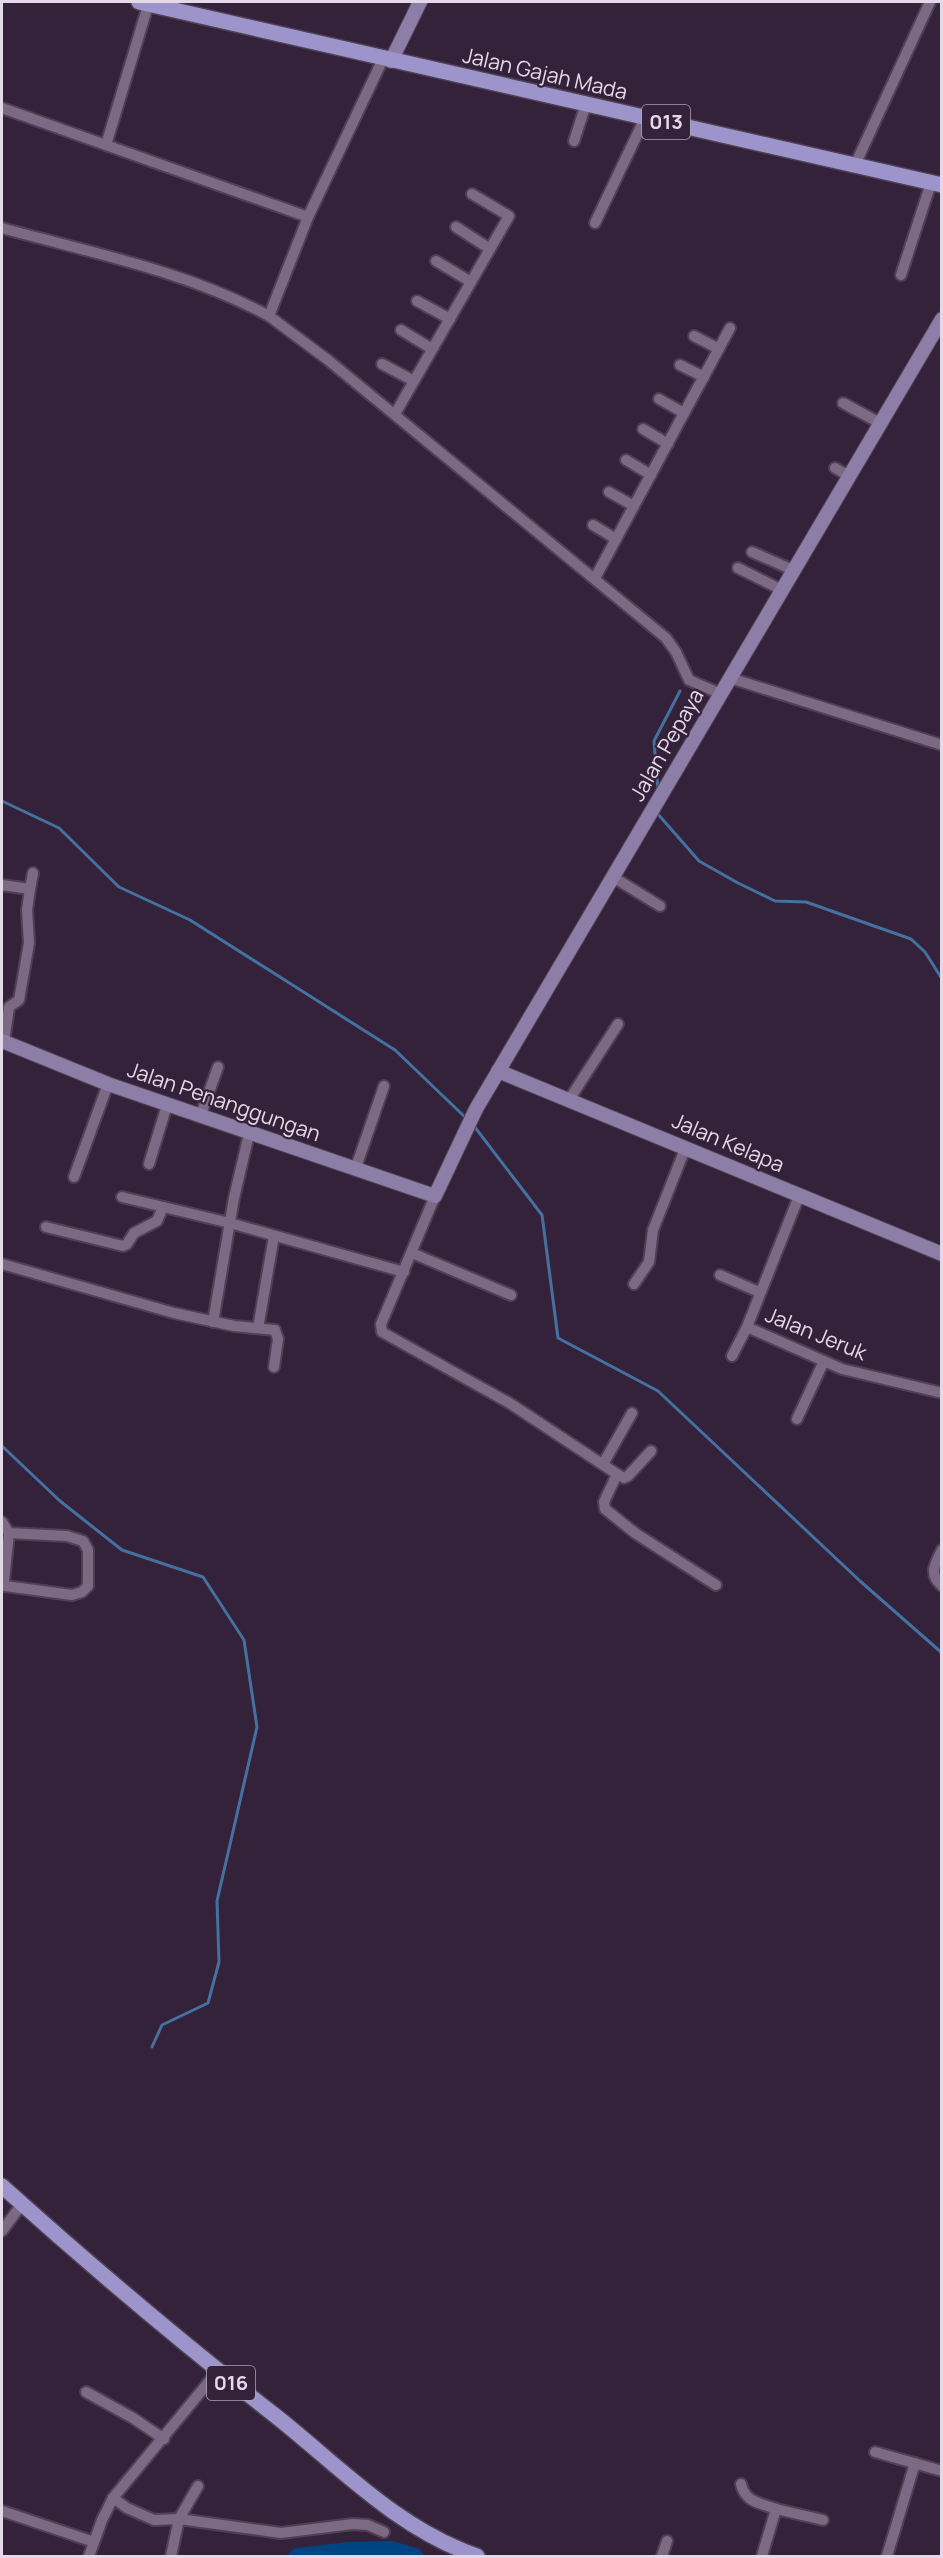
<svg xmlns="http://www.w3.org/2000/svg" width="943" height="2558" viewBox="0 0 943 2558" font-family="Manrope,sans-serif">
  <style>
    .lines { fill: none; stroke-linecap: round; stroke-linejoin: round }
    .stream { stroke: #4471a1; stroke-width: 3 }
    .river { stroke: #004583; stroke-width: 16 }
    .street-casing { stroke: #4f4154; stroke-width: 14 }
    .secondary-casing { stroke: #4f4154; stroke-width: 16 }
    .primary-casing { stroke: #4f4154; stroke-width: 18 }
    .street { stroke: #7c6983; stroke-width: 10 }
    .secondary { stroke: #8c7ea7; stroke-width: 14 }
    .primary { stroke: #9c94cb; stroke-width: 15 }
    .labels { text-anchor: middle; stroke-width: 4.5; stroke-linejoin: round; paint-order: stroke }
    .shield { fill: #332239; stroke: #afa2b4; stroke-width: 1.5 }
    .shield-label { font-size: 20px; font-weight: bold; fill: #e4d9e8 }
    .street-label { font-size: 21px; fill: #e4d9e8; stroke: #332239 }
  </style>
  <rect width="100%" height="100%" fill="#332239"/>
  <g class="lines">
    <g class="stream">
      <path d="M658,790L654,741L680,691"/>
      <path d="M2,801L59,828L119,887L190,920L395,1050L467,1119"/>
      <path d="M657,813L699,861L738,883L775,901L806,902L911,939L925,952L942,979"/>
      <path d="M474,1126L542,1215L558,1338L658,1391L860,1581L942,1653"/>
      <path d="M2,1446L60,1501L122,1550L203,1577L244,1640L257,1727L217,1901L219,1962L208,2003L162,2025L152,2047"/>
    </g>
    <path class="river" d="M297,2556L349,2550L391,2549L415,2556"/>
    <defs>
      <g id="street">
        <path d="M383,59L308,217L269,316L328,360L666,638L676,652L689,680L721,694"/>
        <path d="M2,108L308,217"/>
        <path d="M574,141L586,104"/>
        <path d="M106,145L149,2"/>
        <path d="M855,165L930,2"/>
        <path d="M595,223L645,118"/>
        <path d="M456,227L490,249"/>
        <path d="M2,228C92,253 186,271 269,316"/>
        <path d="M436,261L471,282"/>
        <path d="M901,275L931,183"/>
        <path d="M417,301L450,319"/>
        <path d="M401,330L432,349"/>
        <path d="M694,336L719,349"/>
        <path d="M382,364L414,381"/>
        <path d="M680,365L704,377"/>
        <path d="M659,399L684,413"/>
        <path d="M843,403L880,423"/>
        <path d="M395,414L509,216L472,194"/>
        <path d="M643,429L668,444"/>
        <path d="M626,460L651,475"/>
        <path d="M835,468L849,476"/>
        <path d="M609,492L634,506"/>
        <path d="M593,525L616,539"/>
        <path d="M752,552L793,570"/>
        <path d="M738,568L782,590"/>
        <path d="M595,578L730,328"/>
        <path d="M730,678L942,745"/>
        <path d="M613,877L660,906"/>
        <path d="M2,885L30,889L33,873"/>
        <path d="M4,1042L9,1007L19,1000L29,943L27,910L30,889"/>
        <path d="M569,1100L618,1024"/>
        <path d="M200,1117L218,1067"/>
        <path d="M149,1164L167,1105"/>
        <path d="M355,1170L384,1086"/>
        <path d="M74,1177L108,1084"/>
        <path d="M435,1196L381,1324L382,1332L511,1404L617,1474L604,1502L605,1509L635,1533L716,1585"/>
        <path d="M122,1197L230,1223L404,1272"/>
        <path d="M46,1227L123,1246L127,1244L134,1233L157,1221L163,1207"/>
        <path d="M412,1253L511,1295"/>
        <path d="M2,1264L174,1313L234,1326L275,1330L278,1339L274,1367"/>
        <path d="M720,1275L759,1292"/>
        <path d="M634,1284L649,1262L653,1230L685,1149"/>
        <path d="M213,1322L234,1198L249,1134"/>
        <path d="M747,1327L842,1369L942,1393"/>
        <path d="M258,1328L274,1236"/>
        <path d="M732,1356L747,1327L799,1196"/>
        <path d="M797,1419L824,1361"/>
        <path d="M603,1464L632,1413"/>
        <path d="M617,1474L624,1478L628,1476L651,1451"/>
        <path d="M2,1522L9,1533L4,1580L5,1586L72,1595L82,1592L88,1586V1550L83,1541L67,1536L9,1533"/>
        <path d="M942,1550C935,1564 928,1574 942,1586"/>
        <path d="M2,2231L22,2204"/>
        <path d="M86,2392L133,2418L164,2439"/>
        <path d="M875,2452L942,2471"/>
        <path d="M741,2484C745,2502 760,2503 776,2509"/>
        <path d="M113,2498L127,2508L154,2520L179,2519L281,2533L353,2524L368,2525L384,2532"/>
        <path d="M2,2511L94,2542"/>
        <path d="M89,2556L102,2520L113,2498L217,2372"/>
        <path d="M171,2556L179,2519L198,2486"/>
        <path d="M662,2556L667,2541"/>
        <path d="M762,2556L776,2509L823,2520"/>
        <path d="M887,2556L915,2463"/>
      </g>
      <g id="secondary">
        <path d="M391,61L420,2"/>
        <path d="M2,1041L108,1084L435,1196L476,1109L942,319"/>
        <path d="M498,1071L942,1254"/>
      </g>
      <g id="primary">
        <path d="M139,2L942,185"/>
        <path d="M2,2186C91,2266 182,2343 277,2417C341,2468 398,2529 477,2556"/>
      </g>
    </defs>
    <use href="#street" class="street-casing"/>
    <use href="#secondary" class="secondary-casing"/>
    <use href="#primary" class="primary-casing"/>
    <use href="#street" class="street"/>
    <use href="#secondary" class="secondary"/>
    <use href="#primary" class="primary"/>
  </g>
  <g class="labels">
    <g class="shield">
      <rect x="642" y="105" width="48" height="34" rx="4.5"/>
      <rect x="207" y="2366" width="48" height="34" rx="4.5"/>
    </g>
    <g class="shield-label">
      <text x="666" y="129">013</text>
      <text x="231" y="2390">016</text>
    </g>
    <g class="street-label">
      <text transform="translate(545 74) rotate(13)" y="7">Jalan Gajah Mada</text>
      <text transform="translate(667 745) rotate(-60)" y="7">Jalan Pepaya</text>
      <text transform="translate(224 1102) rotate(19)" y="7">Jalan Penanggungan</text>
      <text transform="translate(728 1143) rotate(23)" y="7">Jalan Kelapa</text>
      <text transform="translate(816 1334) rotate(22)" y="7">Jalan Jeruk</text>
    </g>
  </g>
  <rect width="943" height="2558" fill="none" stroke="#e4d9e8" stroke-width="6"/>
</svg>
